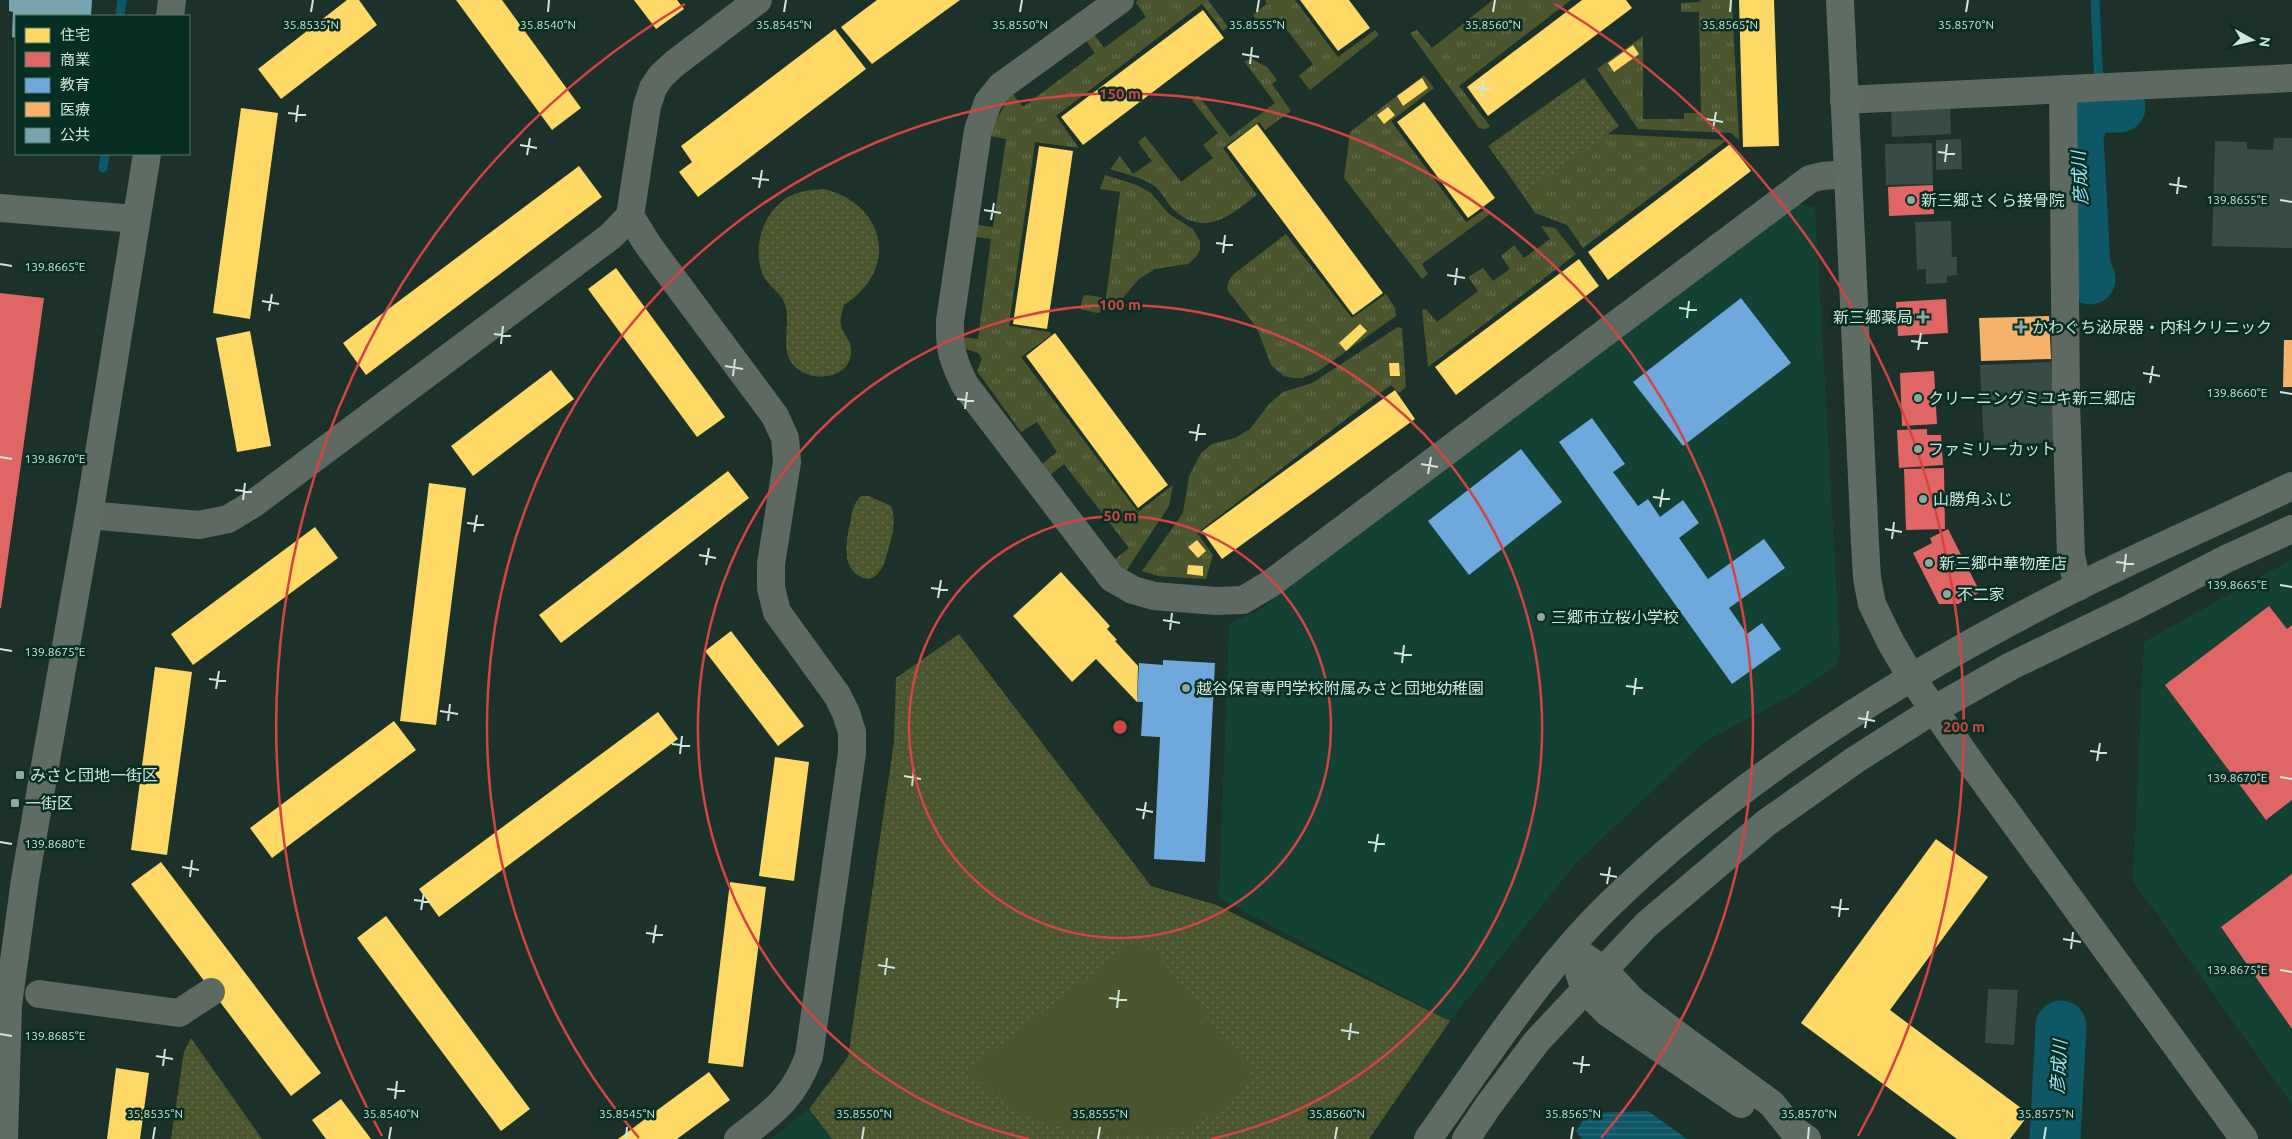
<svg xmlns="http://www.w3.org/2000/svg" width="2292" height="1139" viewBox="0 0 2292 1139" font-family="Ubuntu,'Noto Sans JP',sans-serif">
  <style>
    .built { fill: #134133 }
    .grass { fill: url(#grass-tufts) }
    .park { fill: url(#park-dots) }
    .pitch { fill: #4b562f }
    .water { fill: url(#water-rules) }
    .homes { fill: #ffd966 }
    .shops { fill: #e06666 }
    .schools { fill: #6fa8dc }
    .health { fill: #f6b26b }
    .public { fill: #76a5af }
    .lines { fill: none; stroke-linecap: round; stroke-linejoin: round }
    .stream { stroke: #0d5767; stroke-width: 9 }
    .river { stroke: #0d5767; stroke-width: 51 }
    .building { fill: #374b47 }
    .street { stroke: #5e6a61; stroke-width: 28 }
    .secondary { stroke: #5e6c63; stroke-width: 28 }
    .ticks { fill: none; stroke: #d1e5dc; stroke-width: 2 }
    .ring { fill: none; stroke: #d54443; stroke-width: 2.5 }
    .poi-dot { fill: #91a69d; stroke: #072e22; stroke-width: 2 }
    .labels { text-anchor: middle; stroke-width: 5; stroke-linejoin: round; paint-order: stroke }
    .poi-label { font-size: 16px; fill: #d1e5dc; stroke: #072e22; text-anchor: start }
    .water-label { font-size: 18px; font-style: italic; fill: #9ee3f7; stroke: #072e22 }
    .ticks-label { font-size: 12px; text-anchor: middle; fill: #d1e5dc; stroke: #072e22; stroke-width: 5; stroke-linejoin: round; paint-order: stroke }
    .centre { fill: #d54443; stroke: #072e22; stroke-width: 2.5 }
    .ring-label { font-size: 15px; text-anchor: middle; font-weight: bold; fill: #d54443; stroke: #072e22; stroke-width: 5; stroke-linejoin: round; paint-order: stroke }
  </style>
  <defs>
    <pattern id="grass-tufts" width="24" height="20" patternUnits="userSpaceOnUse" patternTransform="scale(1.25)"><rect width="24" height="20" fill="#4b562f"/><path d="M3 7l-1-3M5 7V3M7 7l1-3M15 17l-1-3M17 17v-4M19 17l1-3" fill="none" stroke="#646e4d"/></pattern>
    <pattern id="park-dots" width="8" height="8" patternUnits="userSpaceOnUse" patternTransform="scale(1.25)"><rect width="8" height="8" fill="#4b562f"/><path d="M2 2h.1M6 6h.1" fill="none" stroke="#646e4d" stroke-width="1.8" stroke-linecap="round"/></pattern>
    <pattern id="water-rules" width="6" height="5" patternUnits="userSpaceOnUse" patternTransform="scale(1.25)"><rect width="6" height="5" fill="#0d5767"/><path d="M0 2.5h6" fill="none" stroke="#2f6f7c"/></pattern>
  </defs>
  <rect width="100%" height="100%" fill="#1b3129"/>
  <g class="built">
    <path d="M1797,204L1815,207L1840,652L1837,665L1796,693L1704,742L1575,864L1450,1021L1219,898L1229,623L1258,611Z"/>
    <path d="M2292,559V1105L2133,881L2144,642Z"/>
    <path d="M808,1109L831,1139H771Z"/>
  </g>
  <g class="grass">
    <path d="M1137,0H1208L1228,27L1223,31L1202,4L1056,116L1079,148L1035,142L1009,326L1050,332L1051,335L1021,357L1138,512L1173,485L1169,506L1126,571L1114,560L1129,548L1064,464L1049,476L1042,464L1057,452L1037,422L1021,432L977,371L982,359L978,353L966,349L962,337L978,339L991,239L975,237L977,225L993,227L1006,139L990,136L995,122L1012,93L1023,107L1095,53L1085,39L1094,34L1104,48L1146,17L1136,3Z"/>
    <path d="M1265,0H1295L1338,57L1375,30L1379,35L1310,90L1299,76L1313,64L1277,17L1263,28L1253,15L1267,4Z"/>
    <path d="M1493,0H1571L1459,86L1490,126L1486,129L1479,128L1410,33L1417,30L1432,48Z"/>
    <path d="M1701,0H1732L1739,140L1731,133L1638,129L1597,69L1643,36V119H1684V113H1701L1699,12H1681V3L1700,2Z"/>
    <path d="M1252,59L1267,67L1277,80L1272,84L1291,111L1265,130L1259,122L1223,148L1257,195C1230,215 1205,239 1173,209C1166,202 1162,191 1153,185C1141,177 1124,174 1110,169L1120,156L1133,174L1152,161L1138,142L1145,136L1181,182L1213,158L1203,145L1218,133L1192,100L1198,95L1230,137L1275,103L1244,61Z"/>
    <path d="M1424,75L1434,88L1391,121L1466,222L1486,209L1490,214L1422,264L1428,274L1422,279L1344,178L1350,132Z"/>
    <path d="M1607,134L1727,140L1583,248L1567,225L1535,213L1523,195Z"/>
    <path d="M1105,175L1137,185L1151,193L1169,214L1193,229L1200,241V250L1196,257L1188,264L1155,269L1139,279L1114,308L1097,313L1080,309L1083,297L1086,295L1106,298L1120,192L1100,189Z"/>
    <path d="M1541,226L1555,228L1576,254L1428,367L1422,310L1426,309L1437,322L1478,291L1468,277L1483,268L1493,281L1510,269L1501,256L1514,245L1524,258L1550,239Z"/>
    <path d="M1286,234L1352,318L1386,294L1395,308L1396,316L1317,372L1302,378H1293L1284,376L1271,365L1257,328L1228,291C1226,283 1230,278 1235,273Z"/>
    <path d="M1398,327L1402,328L1406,387L1399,393L1391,385L1197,533L1213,555L1206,579L1158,576L1142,571L1183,513L1189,476L1201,453L1212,444L1235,438L1250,429L1269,404L1283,392L1312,383Z"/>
  </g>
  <g class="park">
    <path d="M1584,78L1619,126L1523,195L1488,146Z"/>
    <path d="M824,189C887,205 899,270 844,305C838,327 840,325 850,343C859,381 807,386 791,362C780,345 792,321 784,302C781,293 768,286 763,275C751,246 764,207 794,194C804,190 814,190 824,189Z"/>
    <path d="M861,496H869L891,506C897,522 892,535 888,551C886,558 884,566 879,572C869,586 852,575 848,562C845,549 847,536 850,523C852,513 853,503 861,496Z"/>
    <path d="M959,634L1151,886L1217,905L1450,1021L1369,1139H832L809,1109L848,1057L894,742L896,678Z"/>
    <path d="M191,1038L262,1139H171L184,1052Z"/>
  </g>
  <path class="pitch" d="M1130,945L1154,951L1255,1077L1231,1102L1183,1132L1117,1134L1050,1126L1011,1110L969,1070Z"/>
  <path class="water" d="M1648,1111L1687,1139H1582L1576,1131L1588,1113Z"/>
  <g class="homes">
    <path d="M347,0H359L377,25L281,99L258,69Z"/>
    <path d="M456,0H502L581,108L552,130Z"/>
    <path d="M634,0H677L684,9L656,29Z"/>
    <path d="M877,0H960L872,64L841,27Z"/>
    <path d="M1300,0H1349L1370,28L1338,51Z"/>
    <path d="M1582,0H1626L1632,8L1488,116L1467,87Z"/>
    <path d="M1739,0H1774L1779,146L1743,147Z"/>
    <path d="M1203,10L1224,38L1083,145L1061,117Z"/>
    <path d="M835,29L866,69L698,197L679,172L692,162L681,146Z"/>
    <path d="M1633,45L1639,54L1614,72L1608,63Z"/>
    <path d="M1422,78L1428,88L1403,106L1397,96Z"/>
    <path d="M1424,102L1495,198L1468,218L1397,122Z"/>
    <path d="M1388,107L1395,115L1384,124L1377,115Z"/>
    <path d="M241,108L278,113L250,319L213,313Z"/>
    <path d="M1257,124L1383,293L1353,315L1227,147Z"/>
    <path d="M1730,144L1751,171L1608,280L1588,252Z"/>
    <path d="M1039,146L1073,151L1047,329L1013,324Z"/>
    <path d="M579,166L602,197L366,375L343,343Z"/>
    <path d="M1579,259L1599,286L1456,395L1435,367Z"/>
    <path d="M616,268L725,417L697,437L588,289Z"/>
    <path d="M1360,324L1367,331L1346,351L1339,343Z"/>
    <path d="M250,331L271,446L237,452L216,338Z"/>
    <path d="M1055,333L1168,485L1138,508L1026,356Z"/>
    <path d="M1389,363H1399L1400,376H1390Z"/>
    <path d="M551,370L574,399L473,476L451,446Z"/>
    <path d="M1395,390L1415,419L1222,559L1202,531Z"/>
    <path d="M728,471L749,498L561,643L539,615Z"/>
    <path d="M429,483L466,488L436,725L400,721Z"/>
    <path d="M315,527L338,558L193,665L171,634Z"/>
    <path d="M1197,540L1206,551L1198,558L1188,547Z"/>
    <path d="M1188,565L1203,566V576L1187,574Z"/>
    <path d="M1061,572L1110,626L1107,629L1117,640L1115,641L1138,666L1137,702L1096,659L1072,682L1013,616Z"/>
    <path d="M731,631L804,726L778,746L705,651Z"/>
    <path d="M155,667L192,672L167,855L131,850Z"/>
    <path d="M658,712L678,739L439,917L419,889Z"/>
    <path d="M394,721L416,750L272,858L250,828Z"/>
    <path d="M775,757L809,762L794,881L759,876Z"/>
    <path d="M1936,839L1988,877L1890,1010L2029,1114L2010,1139H1957L1801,1023Z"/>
    <path d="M161,862L321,1073L291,1096L131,884Z"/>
    <path d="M730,882L766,887L743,1067L708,1063Z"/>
    <path d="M386,916L530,1109L501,1131L357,938Z"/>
    <path d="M116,1068L149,1073L140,1139H107Z"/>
    <path d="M709,1072L730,1100L677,1139H618Z"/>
    <path d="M341,1099L371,1139H326L312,1120Z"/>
  </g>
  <g class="shops">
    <path d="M1933,185L1934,214L1889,216L1888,187Z"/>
    <path d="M0,293L44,298L1,608H0Z"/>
    <path d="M1946,299L1948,333L1898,336L1896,302Z"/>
    <path d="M1934,371L1937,424L1902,426L1900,373Z"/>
    <path d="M1927,429V435H1941L1943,465L1899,468L1897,430Z"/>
    <path d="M1944,468L1945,529L1906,530L1904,469Z"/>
    <path d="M1948,529L1980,592L1958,604H1939L1913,553L1932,543L1930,538Z"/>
    <path d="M2269,606L2287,629L2292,625V800L2266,820L2165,685Z"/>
    <path d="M2292,874V1029L2221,927Z"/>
  </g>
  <g class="schools">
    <path d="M1741,298L1791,363L1683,446L1633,382Z"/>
    <path d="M1592,418L1625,464L1613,472L1638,506L1648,499L1660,517L1683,500L1699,523L1679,538L1708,579L1764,539L1785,568L1729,608L1747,634L1762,623L1781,649L1732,684L1559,442Z"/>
    <path d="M1521,449L1562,502L1469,575L1428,521Z"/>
    <path d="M1163,660L1215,663L1205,862L1154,859L1160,737L1141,736L1143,702H1137L1139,663L1163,665Z"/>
  </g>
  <g class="health">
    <path d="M2049,316L2051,359L1981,361L1979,318Z"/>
    <path d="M2284,340H2292V387H2283Z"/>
  </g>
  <path class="public" d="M9,0H92L91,16H16V38L12,37L13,12L9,11Z"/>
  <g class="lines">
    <g class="stream">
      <path d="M2095,0L2100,107"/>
      <path d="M120,16L122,0"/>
      <path d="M103,168L105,154"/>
    </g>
    <g class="river">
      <path d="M2090,279L2085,266L2078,136L2083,116L2097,107H2120"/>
      <path d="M2055,1139L2061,1026"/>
    </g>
  </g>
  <g class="building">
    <path d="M1950,109L1951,134L1892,137L1891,111Z"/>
    <path d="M2274,138H2292V248L2212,246L2215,141L2247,142V149L2273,150Z"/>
    <path d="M1961,139L1962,169L1936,170V140Z"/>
    <path d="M1932,143L1933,184L1886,185L1885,144Z"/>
    <path d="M1951,221L1952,257H1957V275L1947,276V283L1926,284V269L1917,270L1915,222Z"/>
    <path d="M2051,362L2055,442L1984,446L1980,365Z"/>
    <path d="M1988,989L2018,990L2014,1045L1985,1043Z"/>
  </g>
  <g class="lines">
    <g class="street">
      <path d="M1120,0L1001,86L988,102L978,130L950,321C949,349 953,361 965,385L1112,578L1133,590L1154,596L1216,601L1243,600L1270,584L1810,179L1822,176L1848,174"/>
      <path d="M2063,89L2066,401L2071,556L2078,587"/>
      <path d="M1844,100L2292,78"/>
      <path d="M89,515L199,525L228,519L253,504L611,236L630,216"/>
      <path d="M39,994L179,1013L211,992"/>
      <path d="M738,1139C772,1113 794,1098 809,1056L852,753V732L846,713L837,695L777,612L771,588V564L787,462L785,438L775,416L648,245L630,216L647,106L653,88L661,76L674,64L758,0"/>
    </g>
    <g class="secondary">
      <path d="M1840,0L1865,543L1867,578L1872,604L1890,641L1911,677L1971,763L2244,1139"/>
      <path d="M170,16L172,0"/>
      <path d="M0,208L136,219"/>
      <path d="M1570,947L1604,970L1633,1001L1683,1039L1772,1104L1791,1128L1807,1139"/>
      <path d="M1579,972L1585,990L1608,1013L1741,1104"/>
      <path d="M4,1139L8,1005L25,880L89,515L147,154"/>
      <path d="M1428,1139C1485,1059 1540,972 1611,903C1747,772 1908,672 2077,587C2147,552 2221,520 2292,486"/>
      <path d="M1466,1139L1488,1106L1537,1041L1646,925L1766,823L1855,760L1935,709L2011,666L2131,608L2228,558L2292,529"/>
    </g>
  </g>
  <path class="ticks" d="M311,12L313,0M548,12L549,0M784,12L786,0M1020,12L1022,0M1257,12L1259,0M1493,12L1495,0M1730,12L1731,0M1966,12L1968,0M1242,54L1259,57M1250,64L1252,47M1474,87L1491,89M1481,97L1484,79M288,113L306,115M1706,119L1723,122M296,122L298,105M1713,129L1716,112M520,145L537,148M1938,152L1955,154M527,155L530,138M1945,162L1947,144M752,178L769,180M2169,184L2187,187M759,188L762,170M2177,194L2179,177M2280,200L2292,202M984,210L1001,213M991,220L994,203M1216,243L1233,245M1223,253L1225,235M0,264L12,266M1447,275L1465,278M1455,285L1457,268M262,301L279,304M1679,308L1697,310M269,311L272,294M1687,318L1689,301M494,334L511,336M1911,341L1928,343M501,344L503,326M1918,350L1921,333M725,366L743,369M2143,373L2160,376M733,376L735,359M2150,383L2153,366M2280,392L2292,394M957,399L974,401M965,409L967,392M1189,432L1206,434M1196,441L1199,424M0,457L12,459M1421,464L1438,467M1428,474L1431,457M235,490L252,492M1653,497L1670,499M243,500L245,483M1660,507L1663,489M467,523L484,525M1885,529L1902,532M474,532L477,515M1892,539L1894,522M699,555L716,558M2116,562L2134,564M706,565L709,548M2124,572L2126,554M2280,585L2292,587M931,588L948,590M938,598L941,580M1163,620L1180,623M1170,630L1172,613M0,649L12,651M1394,653L1412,655M1402,663L1404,645M209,679L226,681M1626,686L1643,688M216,689L219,671M1634,695L1636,678M440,711L458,714M1858,718L1875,721M448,721L450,704M1865,728L1868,711M672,744L690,746M2090,751L2107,753M680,754L682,736M2097,761L2100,743M904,776L921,779M2280,777L2292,779M912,786L914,769M1136,809L1153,812M1143,819L1146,802M0,842L12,844M1368,842L1385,844M1375,852L1378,834M182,867L199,870M1600,874L1617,877M190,877L192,860M1607,884L1610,867M414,900L431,902M1831,907L1849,909M421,910L424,893M1839,917L1841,899M646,933L663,935M2063,939L2081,942M653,943L656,925M2071,949L2073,932M878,965L895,968M2280,970L2292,972M885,975L887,958M1109,998L1127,1000M1117,1008L1119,990M1341,1030L1359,1033M0,1034L12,1036M1349,1040L1351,1023M156,1056L173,1059M1573,1063L1590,1065M163,1066L165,1049M1581,1073L1583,1056M387,1089L405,1091M395,1099L397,1081M153,1139L155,1127M389,1139L391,1127M626,1139L627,1127M862,1139L864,1127M1098,1139L1100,1127M1335,1139L1337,1127M1571,1139L1573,1127M1808,1139L1809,1127M2044,1139L2046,1127"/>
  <g class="ring">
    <circle cx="1120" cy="727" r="211"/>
    <path d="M1029 1139A422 422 0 1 1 1211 1139"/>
    <path d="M639 1138A633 633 0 1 1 1601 1138"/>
    <path d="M382 1136A844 844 0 0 1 685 4M1555 4A844 844 0 0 1 1858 1136"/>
  </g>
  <g class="poi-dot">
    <circle cx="1911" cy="200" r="5"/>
    <path d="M1920.5 309.5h5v5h5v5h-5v5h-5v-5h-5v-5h5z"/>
    <path d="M2018.5 319.5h5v5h5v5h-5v5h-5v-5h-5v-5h5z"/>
    <circle cx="1918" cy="398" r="5"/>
    <circle cx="1918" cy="449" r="5"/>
    <circle cx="1923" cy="499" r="5"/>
    <circle cx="1929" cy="563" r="5"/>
    <circle cx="1947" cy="594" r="5"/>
    <circle cx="1541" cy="617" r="5"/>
    <circle cx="1186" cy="688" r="5"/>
    <rect x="15" y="770" width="10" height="10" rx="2.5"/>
    <rect x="10" y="798" width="10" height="10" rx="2.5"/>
  </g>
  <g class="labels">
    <g class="poi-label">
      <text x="1921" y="206">新三郷さくら接骨院</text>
      <text x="1913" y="323" text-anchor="end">新三郷薬局</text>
      <text x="2032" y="333">かわぐち泌尿器・内科クリニック</text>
      <text x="1928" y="404">クリーニングミユキ新三郷店</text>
      <text x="1928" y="455">ファミリーカット</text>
      <text x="1933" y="505">山勝角ふじ</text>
      <text x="1939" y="569">新三郷中華物産店</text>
      <text x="1957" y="600">不二家</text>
      <text x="1551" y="623">三郷市立桜小学校</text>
      <text x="1196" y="694">越谷保育専門学校附属みさと団地幼稚園</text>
      <text x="30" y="781">みさと団地一街区</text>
      <text x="25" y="809">一街区</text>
    </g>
    <g class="water-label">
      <text transform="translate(2080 178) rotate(-93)" y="6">彦成川</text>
      <text transform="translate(2059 1067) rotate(-87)" y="6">彦成川</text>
    </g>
  </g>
  <g class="ticks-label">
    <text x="311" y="29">35.8535°N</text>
    <text x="548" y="29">35.8540°N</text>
    <text x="784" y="29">35.8545°N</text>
    <text x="1020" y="29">35.8550°N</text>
    <text x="1257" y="29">35.8555°N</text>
    <text x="1493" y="29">35.8560°N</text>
    <text x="1730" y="29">35.8565°N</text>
    <text x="1966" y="29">35.8570°N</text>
    <text x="2237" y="204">139.8655°E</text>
    <text x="55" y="271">139.8665°E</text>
    <text x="2237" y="397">139.8660°E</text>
    <text x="55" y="463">139.8670°E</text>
    <text x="2237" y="589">139.8665°E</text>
    <text x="55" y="656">139.8675°E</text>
    <text x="2237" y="782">139.8670°E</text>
    <text x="55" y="848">139.8680°E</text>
    <text x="2237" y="974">139.8675°E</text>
    <text x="55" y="1040">139.8685°E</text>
    <text x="155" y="1118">35.8535°N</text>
    <text x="391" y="1118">35.8540°N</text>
    <text x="627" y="1118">35.8545°N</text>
    <text x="864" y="1118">35.8550°N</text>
    <text x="1100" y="1118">35.8555°N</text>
    <text x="1337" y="1118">35.8560°N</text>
    <text x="1573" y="1118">35.8565°N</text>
    <text x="1809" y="1118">35.8570°N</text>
    <text x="2046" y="1118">35.8575°N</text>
  </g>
  <circle cx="1120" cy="727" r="8" class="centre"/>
  <g class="ring-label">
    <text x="1120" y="99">150 m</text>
    <text x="1120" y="310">100 m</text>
    <text x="1120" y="521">50 m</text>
    <text x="1964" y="732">200 m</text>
  </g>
  <rect x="15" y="15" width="175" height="140" fill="#072e22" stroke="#58776c"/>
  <rect x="25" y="28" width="25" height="15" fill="#ffd966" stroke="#58776c"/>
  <text x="60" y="40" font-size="15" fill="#d1e5dc">住宅</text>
  <rect x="25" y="52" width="25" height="15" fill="#e06666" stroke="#58776c"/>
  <text x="60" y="65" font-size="15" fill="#d1e5dc">商業</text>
  <rect x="25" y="78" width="25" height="15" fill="#6fa8dc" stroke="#58776c"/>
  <text x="60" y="90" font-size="15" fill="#d1e5dc">教育</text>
  <rect x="25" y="102" width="25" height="15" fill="#f6b26b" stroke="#58776c"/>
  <text x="60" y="115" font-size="15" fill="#d1e5dc">医療</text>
  <rect x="25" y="128" width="25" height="15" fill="#76a5af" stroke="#58776c"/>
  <text x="60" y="140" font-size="15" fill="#d1e5dc">公共</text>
  <g transform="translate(2252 40) rotate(98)" stroke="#072e22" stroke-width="4" paint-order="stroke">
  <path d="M0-4L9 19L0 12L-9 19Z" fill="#d1e5dc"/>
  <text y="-8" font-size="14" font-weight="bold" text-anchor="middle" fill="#d1e5dc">N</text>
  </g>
</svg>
